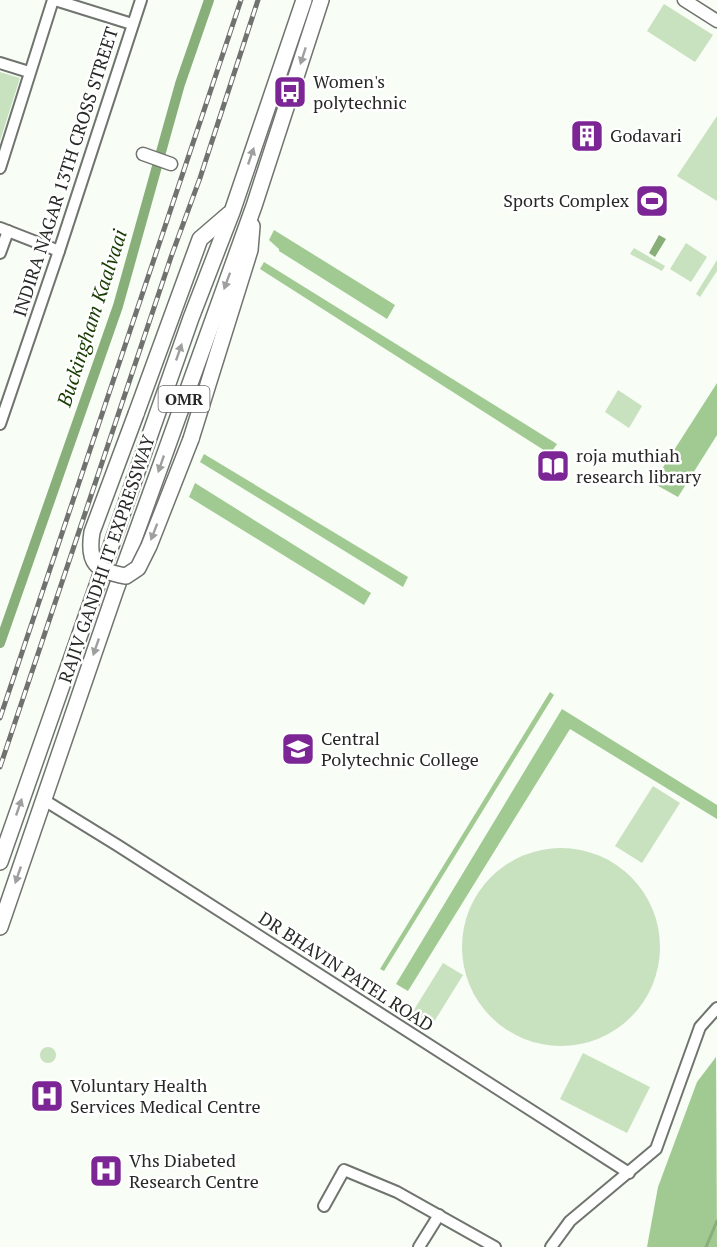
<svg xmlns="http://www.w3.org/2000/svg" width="717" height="1247" viewBox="0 0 717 1247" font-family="'PT Serif',serif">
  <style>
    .green { fill: #c8e1be }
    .forest { fill: #a1ca92 }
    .water { fill: #88af79 }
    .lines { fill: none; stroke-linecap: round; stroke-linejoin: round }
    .stream { stroke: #88af79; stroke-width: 3 }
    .canal { stroke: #88af79; stroke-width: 10 }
    .minor-casing { stroke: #70746f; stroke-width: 14 }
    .tertiary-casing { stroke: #70746f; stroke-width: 15 }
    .primary-casing { stroke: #70746f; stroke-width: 18 }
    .minor { stroke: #fff; stroke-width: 10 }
    .tertiary { stroke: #fff; stroke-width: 12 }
    .primary { stroke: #fff; stroke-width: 15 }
    .rail-casing { stroke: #6f726e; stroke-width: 5 }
    .rail { stroke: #fff; stroke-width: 3; stroke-dasharray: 9; stroke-linecap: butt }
    .primary-bridge-casing { stroke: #70746f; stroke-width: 18; stroke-linecap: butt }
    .primary-bridge { stroke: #fff; stroke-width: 15 }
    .oneway { fill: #9e9f9e }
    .labels { text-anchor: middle; stroke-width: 5; stroke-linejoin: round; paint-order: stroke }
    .shield { fill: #fff; stroke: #686968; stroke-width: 1.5 }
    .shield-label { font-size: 16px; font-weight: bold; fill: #272927 }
    .poi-label { font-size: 18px; fill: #272927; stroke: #fff; text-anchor: start }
    .street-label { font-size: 18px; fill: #272927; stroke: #fff }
    .water-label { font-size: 20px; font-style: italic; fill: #163b01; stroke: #fff }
  </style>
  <rect width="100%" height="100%" fill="#f8fdf6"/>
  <g class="green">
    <path d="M664,4L713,35L695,62L647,31Z"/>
    <path d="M0,72L20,78L0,141Z"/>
    <path d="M717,116V201L677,176Z"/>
    <path d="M686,243L707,257L691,282L670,269Z"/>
    <path d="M634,248L665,266L662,271L630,254Z"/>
    <path d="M717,260V271L700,297L696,294Z"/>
    <path d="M618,390L642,406L629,428L605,412Z"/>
    <path d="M653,786L680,803L642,863L615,846Z"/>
    <circle cx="561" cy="947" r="99"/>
    <path d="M443,963L463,975L432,1025L412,1013Z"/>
    <circle cx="48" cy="1055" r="8"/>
    <path d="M583,1053L650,1087L627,1133L560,1099Z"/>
  </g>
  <g class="forest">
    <path d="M274,230L395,305L387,319L279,251V249L269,240Z"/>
    <path d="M264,262L557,444L550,454L260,269Z"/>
    <path d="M717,383V435L678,497L653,483Z"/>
    <path d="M204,454L408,577L403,587L200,462Z"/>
    <path d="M195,483L371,593L364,605L189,497Z"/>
    <path d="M550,692L554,695L384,971L380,969Z"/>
    <path d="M562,709L717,805V819L570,729L408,991L396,984Z"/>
    <path d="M716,1057L717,1247H647L658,1187L697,1082Z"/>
  </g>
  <path class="water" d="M659,235L666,239L655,257L649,253Z"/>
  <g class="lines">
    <path class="stream" d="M706,1247L717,1221"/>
    <path class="canal" d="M0,643L118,306L180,84L209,0"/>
    <defs>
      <g id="minor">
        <path d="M55,0L132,24"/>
        <path d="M0,63L29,72"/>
        <path d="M0,168L53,0"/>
        <path d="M0,228L59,251"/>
        <path d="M0,253L8,231"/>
        <path d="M0,424L59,251L141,0"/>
        <path d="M44,800L117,845L629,1173"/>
        <path d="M324,1206L344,1170L397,1192L495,1247"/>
        <path d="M419,1247L439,1215"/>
        <path d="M551,1247L570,1221L656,1149L700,1027L717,1008"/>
      </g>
      <g id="tertiary">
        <path d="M684,0L717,21"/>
        <path d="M143,154L171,164"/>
      </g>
      <g id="primary">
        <path d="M136,414L200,239L229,214"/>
        <path d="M191,439L250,250L252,226"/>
        <path d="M0,862L191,318L232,212L304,0"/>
        <path d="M0,927L115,592L254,206L321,0"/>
      </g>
    </defs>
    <use href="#minor" class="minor-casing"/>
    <use href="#tertiary" class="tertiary-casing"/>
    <use href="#primary" class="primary-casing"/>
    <use href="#minor" class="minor"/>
    <use href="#tertiary" class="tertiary"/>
    <use href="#primary" class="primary"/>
    <defs>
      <g id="rail">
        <path d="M0,718L241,0"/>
        <path d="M0,767L171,257L200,178L258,0"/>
      </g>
    </defs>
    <use href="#rail" class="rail-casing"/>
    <use href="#rail" class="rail"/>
    <defs>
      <path id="primary-bridge" d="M136,414L92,532C87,563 96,571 126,576L138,568L149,546L191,439"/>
    </defs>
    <use href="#primary-bridge" class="primary-bridge-casing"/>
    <use href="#primary-bridge" class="primary-bridge"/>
  </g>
  <defs><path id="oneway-solid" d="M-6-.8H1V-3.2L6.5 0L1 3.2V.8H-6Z" transform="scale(1.5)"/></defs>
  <g class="oneway">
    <use href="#oneway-solid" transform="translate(303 56) rotate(108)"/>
    <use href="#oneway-solid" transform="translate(251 156) rotate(-71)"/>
    <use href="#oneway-solid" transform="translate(227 281) rotate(110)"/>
    <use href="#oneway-solid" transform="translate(179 352) rotate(-71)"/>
    <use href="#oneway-solid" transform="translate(161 464) rotate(109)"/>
    <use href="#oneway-solid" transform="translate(154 532) rotate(111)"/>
    <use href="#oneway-solid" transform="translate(96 647) rotate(109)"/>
    <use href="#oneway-solid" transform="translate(19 807) rotate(-71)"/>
    <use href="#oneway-solid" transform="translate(18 875) rotate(109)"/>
  </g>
  <defs>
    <symbol id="bus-square" viewBox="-11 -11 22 22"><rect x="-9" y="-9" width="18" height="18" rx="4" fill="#7c2695" stroke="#fff"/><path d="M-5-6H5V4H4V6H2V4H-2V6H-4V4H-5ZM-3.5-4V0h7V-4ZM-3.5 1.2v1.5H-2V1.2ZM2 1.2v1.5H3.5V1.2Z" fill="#fff"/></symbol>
    <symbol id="building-square" viewBox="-11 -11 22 22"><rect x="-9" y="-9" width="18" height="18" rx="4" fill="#7c2695" stroke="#fff"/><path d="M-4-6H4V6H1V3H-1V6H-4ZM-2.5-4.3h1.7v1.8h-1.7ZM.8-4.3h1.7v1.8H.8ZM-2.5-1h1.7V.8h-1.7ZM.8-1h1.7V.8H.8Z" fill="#fff"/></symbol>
    <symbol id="stadium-square" viewBox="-11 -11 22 22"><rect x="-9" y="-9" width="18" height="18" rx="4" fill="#7c2695" stroke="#fff"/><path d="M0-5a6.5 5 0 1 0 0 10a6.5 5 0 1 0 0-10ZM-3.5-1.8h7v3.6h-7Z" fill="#fff"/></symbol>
    <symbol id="library-square" viewBox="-11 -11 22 22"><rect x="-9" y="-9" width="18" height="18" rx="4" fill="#7c2695" stroke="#fff"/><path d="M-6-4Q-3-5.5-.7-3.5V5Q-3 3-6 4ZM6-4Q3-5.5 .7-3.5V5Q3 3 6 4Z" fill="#fff"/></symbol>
    <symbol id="university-square" viewBox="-11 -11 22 22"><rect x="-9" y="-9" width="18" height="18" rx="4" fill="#7c2695" stroke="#fff"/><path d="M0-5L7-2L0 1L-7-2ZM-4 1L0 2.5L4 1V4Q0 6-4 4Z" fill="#fff"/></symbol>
    <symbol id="hospital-square" viewBox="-11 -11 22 22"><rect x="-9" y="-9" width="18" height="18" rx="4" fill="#7c2695" stroke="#fff"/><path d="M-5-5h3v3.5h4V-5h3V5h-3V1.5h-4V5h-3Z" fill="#fff"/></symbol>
  </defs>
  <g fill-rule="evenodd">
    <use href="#bus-square" x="271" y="73" width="38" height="38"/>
    <use href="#building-square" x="568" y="117" width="38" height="38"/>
    <use href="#stadium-square" x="633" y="182" width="38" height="38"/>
    <use href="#library-square" x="534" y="447" width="38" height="38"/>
    <use href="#university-square" x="279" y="730" width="38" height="38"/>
    <use href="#hospital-square" x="28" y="1077" width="38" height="38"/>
    <use href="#hospital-square" x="87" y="1152" width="38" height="38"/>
  </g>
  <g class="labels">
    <rect class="shield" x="158.5" y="386" width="51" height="26" rx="4.5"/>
    <g class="shield-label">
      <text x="184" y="405">OMR</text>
    </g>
    <g class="poi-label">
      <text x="313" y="88">Women's<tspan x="313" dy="21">polytechnic</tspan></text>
      <text x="610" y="142">Godavari</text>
      <text x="629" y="207" text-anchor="end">Sports Complex</text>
      <text x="576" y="462">roja muthiah<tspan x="576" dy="21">research library</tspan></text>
      <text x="321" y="745">Central<tspan x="321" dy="21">Polytechnic College</tspan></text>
      <text x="70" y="1092">Voluntary Health<tspan x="70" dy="21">Services Medical Centre</tspan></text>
      <text x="129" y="1167">Vhs Diabeted<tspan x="129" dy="21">Research Centre</tspan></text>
    </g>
    <g class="street-label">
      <text transform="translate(66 172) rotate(-72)" y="6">INDIRA NAGAR 13TH CROSS STREET</text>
      <text transform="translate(107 559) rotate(-71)" y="6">RAJIV GANDHI IT EXPRESSWAY</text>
      <text transform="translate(346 972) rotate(33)" y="6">DR BHAVIN PATEL ROAD</text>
    </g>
    <g class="water-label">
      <text transform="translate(92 318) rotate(-72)" y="7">Buckingham Kaalvaai</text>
    </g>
  </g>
</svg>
